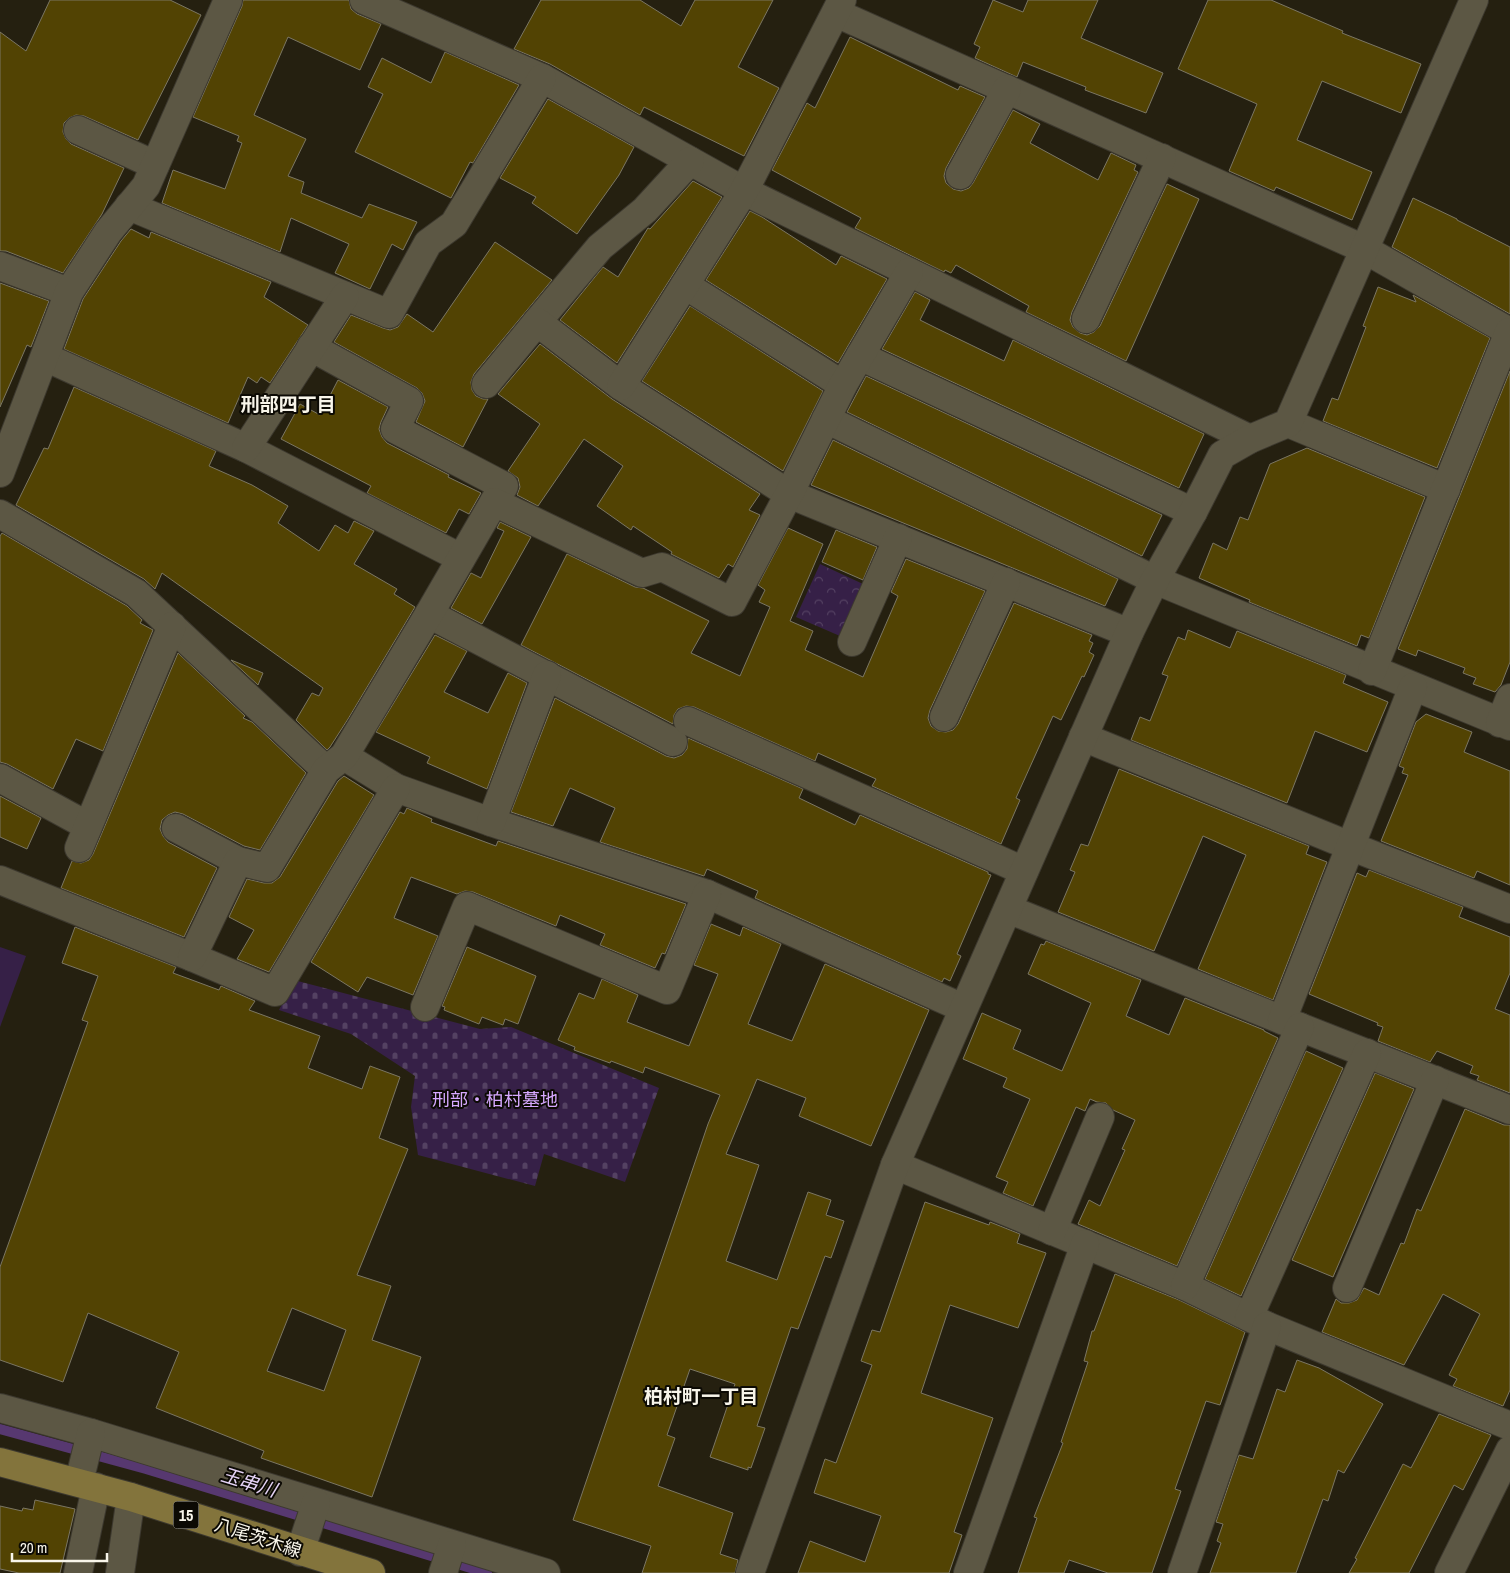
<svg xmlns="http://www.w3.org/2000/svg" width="1510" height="1573" viewBox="0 0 1510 1573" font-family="'Archivo Narrow','Noto Sans JP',sans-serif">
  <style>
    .cemetery { fill: url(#cemetery-stones) }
    .park { fill: url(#park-crowns) }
    .pitch { fill: #362047 }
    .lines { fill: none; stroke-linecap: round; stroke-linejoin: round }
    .stream { stroke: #573870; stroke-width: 10 }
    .building { fill: #524303; stroke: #7b7663; fill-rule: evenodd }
    .minor-casing { stroke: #3d392f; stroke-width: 30 }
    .major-casing { stroke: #3d392f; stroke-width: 30 }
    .minor { stroke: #5c5744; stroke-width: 28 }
    .major { stroke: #83743c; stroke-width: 28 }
    .labels { text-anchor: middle; stroke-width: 4; stroke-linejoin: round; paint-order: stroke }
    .shield { fill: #0c0a04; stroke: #b1aea5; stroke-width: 1 }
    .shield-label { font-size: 16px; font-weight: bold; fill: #f8f5ea }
    .park-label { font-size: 18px; fill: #d7a9ff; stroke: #0c0a04 }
    .street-label { font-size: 18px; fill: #f8f5ea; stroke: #0c0a04 }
    .neighbourhood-label { font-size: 19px; font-weight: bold; fill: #f8f5ea; stroke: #0c0a04 }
    .water-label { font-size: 19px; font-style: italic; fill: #e5d3f6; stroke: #0c0a04 }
  </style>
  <defs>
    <pattern id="cemetery-stones" width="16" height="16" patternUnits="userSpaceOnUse" patternTransform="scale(1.25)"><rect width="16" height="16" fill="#362047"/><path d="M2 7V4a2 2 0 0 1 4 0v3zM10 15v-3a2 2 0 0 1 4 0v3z" fill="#544162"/></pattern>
    <pattern id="park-crowns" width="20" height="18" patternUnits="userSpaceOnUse" patternTransform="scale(1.25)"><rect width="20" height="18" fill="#362047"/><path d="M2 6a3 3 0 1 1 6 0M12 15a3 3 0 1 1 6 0" fill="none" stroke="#544162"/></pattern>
  </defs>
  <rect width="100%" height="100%" fill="#252010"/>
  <path class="cemetery" d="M294,980L480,1029L511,1027L659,1088L625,1182L544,1154L535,1186L418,1155L411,1107L415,1076L351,1034L279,1010Z"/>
  <path class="park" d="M820,564L863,584L840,636L796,617Z"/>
  <path class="pitch" d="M0,947L26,956L0,1027Z"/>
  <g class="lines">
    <path class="stream" d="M0,1429L146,1469L487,1573"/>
  </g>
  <g class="building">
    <path d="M50,0H170L201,15L138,140L84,116L76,115L69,118L64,123L63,132L66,139L71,144L124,168L102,214L63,273L6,251H0V32L26,51Z"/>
    <path d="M243,0H349L351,9L357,14L381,24L360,70L288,37L254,115L306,139L288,176L304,182L301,193L362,218L369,204L417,222L403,250L392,244L370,289L335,273L349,244L291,218L280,252L162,203L173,170L225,189L242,143L237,141L239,136L193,117L242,6Z"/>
    <path d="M541,0H640L681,26L695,0H773L738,67L779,88L744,156L644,107L640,115L550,64L514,49Z"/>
    <path d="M993,0L1023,12L1028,0H1098L1081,38L1163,73L1146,113L1085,90L1086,87L1023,62L1017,77L975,58L980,47L974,44Z"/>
    <path d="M1208,0H1271L1343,31L1342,33L1421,64L1401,113L1322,81L1297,140L1372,172L1352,220L1276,187L1274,191L1229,171L1257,104L1178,69Z"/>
    <path d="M850,37L958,90L960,86L985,97L946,168L944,176L946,183L953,189L961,191L969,188L973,183L1013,110L1040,124L1030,143L1098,180L1111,153L1136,165L1134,170L1138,172L1072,312L1070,320L1073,327L1080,333L1087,335L1094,332L1100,326L1167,184L1199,199L1126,361L1026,312L1029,306L956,265L951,273L945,270L944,272L855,228L861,218L772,170L807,103L815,108Z"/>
    <path d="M445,52L519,85L473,163L470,162L451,198L355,152L383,94L368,87L382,58L431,83Z"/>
    <path d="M548,99L634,147L619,175L577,234L532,203L536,197L500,178Z"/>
    <path d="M693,181L722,197L617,363L560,320L603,267L618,277L648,228L650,229Z"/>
    <path d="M1413,198L1457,219V220L1510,247V314L1392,247Z"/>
    <path d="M750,211L762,217L836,265L841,256L887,279L838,363L706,280Z"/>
    <path d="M131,229L149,238L151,232L271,282L264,297L308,325L270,383L261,377L257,383L248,377L228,423L64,349L83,299L121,241Z"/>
    <path d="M495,242L552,280L474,374L471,382L472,390L476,396L483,399H488L463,447L416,422L425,401L422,393L417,388L334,342L351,315L383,328L390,330L398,327L407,314L433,332Z"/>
    <path d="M0,283L49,301L31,347L27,345L0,407Z"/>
    <path d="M1378,287L1416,302L1413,295L1490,338L1437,468L1323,421L1332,398L1338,400L1366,327L1363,326Z"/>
    <path d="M915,292L930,300L920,320L936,328L1004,361L1013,340L1204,434L1179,488L882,349Z"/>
    <path d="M690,306L823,391L783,471L642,381Z"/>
    <path d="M540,344L612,399L760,494L749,510L760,515L733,567L728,564L719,578L671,554L672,552L633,526L631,530L597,506L623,466L584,439L538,506L517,495L520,487L518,478L508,471L540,424L498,394Z"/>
    <path d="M1510,371V662L1501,685L1495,692L1473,684L1476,678L1463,673L1465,668L1418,650L1416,656L1398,649Z"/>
    <path d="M866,376L1162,515L1142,556L847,412Z"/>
    <path d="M338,380L388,407L381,422L379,429L382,437L387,443L449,475L448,477L481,493L469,514L459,509L446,533L367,493L371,486L281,439L300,404L320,415Z"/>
    <path d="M74,387L216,451L209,466L252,485L288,506L278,523L319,551L335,525L348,533L354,521L374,531L354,564L397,589L394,594L415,607L348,719L330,747L327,750L296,720L312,693L319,696L323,688L162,573L155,589L144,579L16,505L44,448L48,449Z"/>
    <path d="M833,440L1118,579L1105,606L811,485Z"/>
    <path d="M1307,448L1425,497L1369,638L1361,635L1357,646L1249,602L1250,600L1199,578L1213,543L1227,550L1240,517L1248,520L1270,464Z"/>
    <path d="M500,522L531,537L482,624L451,608L471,573L481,578L504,531L497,528Z"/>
    <path d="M788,528L823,544L790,621L813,631L805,650L863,677L898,596L891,592L906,559L985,591L930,710L928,718L931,726L938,731L946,732L953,730L958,724L1014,603L1092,635L1089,641L1093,643L1089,652L1094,655L1084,677L1082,676L1061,720L1053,716L1016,798L1020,800L1001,844L872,786L876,779L818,753L815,761L694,707L686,706L678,709L674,715L673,724L521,645L567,554L635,587L643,588L709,621L691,653L740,676L770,607L759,602L765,590L758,585Z"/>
    <path d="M836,530L877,547L863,580L822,562Z"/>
    <path d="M2,533L127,606L142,620L140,623L153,630L103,751L76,739L53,789L7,764L0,762V536Z"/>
    <path d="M1188,630L1230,648L1237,631L1346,675L1343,683L1388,702L1367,752L1315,731L1287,803L1131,740L1140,717L1150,721L1168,676L1162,674L1178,637L1185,640Z"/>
    <path d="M435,635L467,651L444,692L488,713L508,673L527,683L487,789L427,763L430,757L376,732Z"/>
    <path d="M178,653L245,716L243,718L252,722L306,773L260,850L244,846L183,814L175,812L168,815L162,820L160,829L163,836L168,842L217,868L184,937L61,888L72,861L81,863L89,860L93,854Z"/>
    <path d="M231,660L263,673L258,685Z"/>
    <path d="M555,698L666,756L674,758L682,755L687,749L688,738L803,789L799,798L855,825L860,815L988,872V874L991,875L957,954L961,956L950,981L944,978L942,982L755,898L758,891L707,869L704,876L600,842L615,808L570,788L553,826L511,812Z"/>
    <path d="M1426,714L1472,732L1464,752L1510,771V885L1477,871L1474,878L1381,841L1408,775L1402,773L1404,768L1399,766L1416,722Z"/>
    <path d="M1119,769L1309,846L1306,854L1327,862L1273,1000L1198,969L1246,855L1203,836L1154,951L1058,912L1075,872L1070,870L1081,844L1088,846Z"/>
    <path d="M344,776L374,795L269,972L237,959L254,930L229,917L247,879L264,883H272L280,877L338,781Z"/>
    <path d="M0,796L41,818L27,849L0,837Z"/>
    <path d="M407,808L432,819L431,822L496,846L498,841L686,904L665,954L662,953L655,968L600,945L605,934L560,915L556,926L473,892L465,891L457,894L411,877L394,918L438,936L413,995L367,977L358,992L311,962L400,812L404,814Z"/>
    <path d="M1369,870L1463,907L1459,917L1510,937V973L1495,1009L1510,1015V1093L1477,1080L1479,1076L1470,1073L1473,1066L1437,1051L1430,1062L1378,1041L1383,1027L1377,1025L1378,1023L1309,994L1357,873L1366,877Z"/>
    <path d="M711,924L740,936L743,927L781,944L748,1024L792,1041L825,964L929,1010L871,1146L799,1116L806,1098L757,1079L726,1154L759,1165L726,1261L777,1280L808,1192L831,1200L826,1215L844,1221L831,1258L825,1256L798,1329L791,1327L757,1426L765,1428L751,1468L748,1467V1470L710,1457L735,1384L690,1369L667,1435L675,1438L658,1486L733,1513L720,1554L738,1560L735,1573H642L651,1546L573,1520L708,1124L720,1095L645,1067L643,1073L611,1061L610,1063L574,1050L575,1047L558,1040L579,993L594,999L602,979L638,995L627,1022L689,1046L718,974L694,965Z"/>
    <path d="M75,927L176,967L173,973L219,990L221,986L255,1001L249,1010L320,1036L308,1068L362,1089L370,1066L400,1077L379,1138L408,1149L357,1275L391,1286L372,1340L421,1357L372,1497L261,1458L264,1451L156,1408L179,1352L88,1313L63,1382L0,1360V1267L88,1022L82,1020L98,976L62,963ZM292,1308L346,1330L324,1391L267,1371Z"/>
    <path d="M1046,941L1141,980L1126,1016L1169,1035L1185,998L1264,1030V1031L1278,1038L1177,1266L1078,1224L1089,1200L1100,1206L1125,1150L1122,1149L1135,1120L1113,1110L1106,1103L1097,1102L1090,1099L1085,1111L1076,1107L1033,1206L1003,1193L1008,1182L996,1177L1030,1099L1003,1087L1007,1078L963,1059L982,1013L1021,1030L1013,1049L1062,1071L1091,1003L1028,974L1041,944L1044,945Z"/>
    <path d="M467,947L536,976L518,1024L505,1019L503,1025L482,1017L479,1024L444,1010L445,1007L442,1006Z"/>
    <path d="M1306,1051L1343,1068L1241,1296L1205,1279Z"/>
    <path d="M1375,1073L1414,1089L1333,1277L1292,1260Z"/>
    <path d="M1465,1109L1504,1125H1510V1390L1503,1406L1453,1386L1457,1379L1449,1375L1480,1314L1443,1294L1404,1365L1322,1332L1336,1299L1341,1303H1349L1357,1300L1364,1288L1379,1295L1401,1243L1404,1244L1417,1209L1421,1211Z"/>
    <path d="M925,1202L989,1225L990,1222L1020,1234L1017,1243L1046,1253L1018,1328L950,1305L921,1393L993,1418L954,1532L962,1535L949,1573H798L810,1541L865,1562L881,1516L814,1493L825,1459L836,1463L872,1365L861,1361L872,1330L880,1332Z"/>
    <path d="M1115,1274L1179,1300L1245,1332L1220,1405L1206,1401L1175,1489L1181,1491L1152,1573H1108L1069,1560L1064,1573H1018L1037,1518L1034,1517L1063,1443L1061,1442L1088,1362L1084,1361L1092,1331H1094Z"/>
    <path d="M1297,1360L1319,1368L1383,1404L1344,1473L1338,1470L1328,1501L1323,1499L1296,1573H1210L1221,1543L1217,1541L1223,1524L1216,1522L1239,1455L1253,1459L1277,1389L1285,1392Z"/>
    <path d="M1439,1414L1491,1435L1463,1490L1454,1485L1409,1573H1349L1357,1559L1355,1558L1403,1464L1411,1468Z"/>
    <path d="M35,1500L75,1509L60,1573H19L0,1569V1506L22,1511L23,1508L33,1510Z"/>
  </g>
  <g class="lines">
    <defs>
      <g id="minor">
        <path d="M364,0L542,78L744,191L1250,439"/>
        <path d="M836,13L1364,249L1510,332"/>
        <path d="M78,130L155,165"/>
        <path d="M960,175L1007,89"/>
        <path d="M129,206L389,314L428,243L454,224L542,78"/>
        <path d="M0,266L69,292"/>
        <path d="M685,285L843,385"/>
        <path d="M1086,319L1162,158"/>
        <path d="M537,322L600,247L645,210L690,161"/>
        <path d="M311,347L409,401L395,429L504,486L494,502"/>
        <path d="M860,356L1193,512"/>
        <path d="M45,357L246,448L461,558"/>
        <path d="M486,384L537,322L621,386L789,494L1129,633"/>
        <path d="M621,386L744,191L842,0"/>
        <path d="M826,419L1155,580L1510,726"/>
        <path d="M1288,423L1446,489"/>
        <path d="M246,448L345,296"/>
        <path d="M0,473L69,292L108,232L146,186L228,0"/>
        <path d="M0,514L136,593L326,770"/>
        <path d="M429,614L673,742"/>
        <path d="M852,642L898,538"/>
        <path d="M1372,671L1509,332"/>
        <path d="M944,717L1006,582"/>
        <path d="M688,721L1024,871"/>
        <path d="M1500,723L1510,698"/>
        <path d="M1083,737L1350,846L1510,909"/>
        <path d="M344,756L396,788L491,822L707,894L963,1008"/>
        <path d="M0,778L88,826"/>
        <path d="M491,822L547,675"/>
        <path d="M176,828L238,861"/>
        <path d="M79,848L172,626"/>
        <path d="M0,880L192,957L275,992L396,788"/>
        <path d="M1008,909L1282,1020L1510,1110"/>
        <path d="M192,957L238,861L267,868L326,770L344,756L429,614L494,502L642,573L662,567L732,602L789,494L843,385L909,272"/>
        <path d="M425,1007L467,906L667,990L707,894"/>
        <path d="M1282,1020L1413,687"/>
        <path d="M895,1165L1185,1286L1267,1326L1510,1426"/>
        <path d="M1052,1231L1100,1117"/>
        <path d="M1185,1286L1300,1027"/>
        <path d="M1347,1288L1435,1080"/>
        <path d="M1249,1317L1367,1053"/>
        <path d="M0,1408L91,1433L546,1573"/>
        <path d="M79,1482L91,1433"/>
        <path d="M300,1552L316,1503"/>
        <path d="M78,1573L96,1487"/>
        <path d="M120,1573L131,1497"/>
        <path d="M443,1573L452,1545"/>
        <path d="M750,1573L895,1165L1129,633L1155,580L1193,512L1222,455L1250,439L1288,423L1474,0"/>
        <path d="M968,1573L1085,1244"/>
        <path d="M1182,1573L1267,1326"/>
        <path d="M1449,1573L1510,1450"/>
      </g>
      <path id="major" d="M0,1462L131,1497L371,1573"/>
    </defs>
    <use href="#minor" class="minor-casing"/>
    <use href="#major" class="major-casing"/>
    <use href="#minor" class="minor"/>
    <use href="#major" class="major"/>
  </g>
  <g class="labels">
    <rect class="shield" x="173.5" y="1501.5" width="25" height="27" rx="4"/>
    <g class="shield-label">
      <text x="186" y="1521">15</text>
    </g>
    <g class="park-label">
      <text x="495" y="1106">刑部・柏村墓地</text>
    </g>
    <g class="street-label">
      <text transform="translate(258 1538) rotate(18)" y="6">八尾茨木線</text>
    </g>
    <g class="neighbourhood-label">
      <text x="288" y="411">刑部四丁目</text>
      <text x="701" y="1403">柏村町一丁目</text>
    </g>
    <g class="water-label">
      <text transform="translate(249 1482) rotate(17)" y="7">玉串川</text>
    </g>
  </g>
  <path d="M12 1553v8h95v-8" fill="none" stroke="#f8f5ea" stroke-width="2.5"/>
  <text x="20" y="1553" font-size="15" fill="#f8f5ea" stroke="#0c0a04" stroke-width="4" paint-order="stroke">20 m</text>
</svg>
